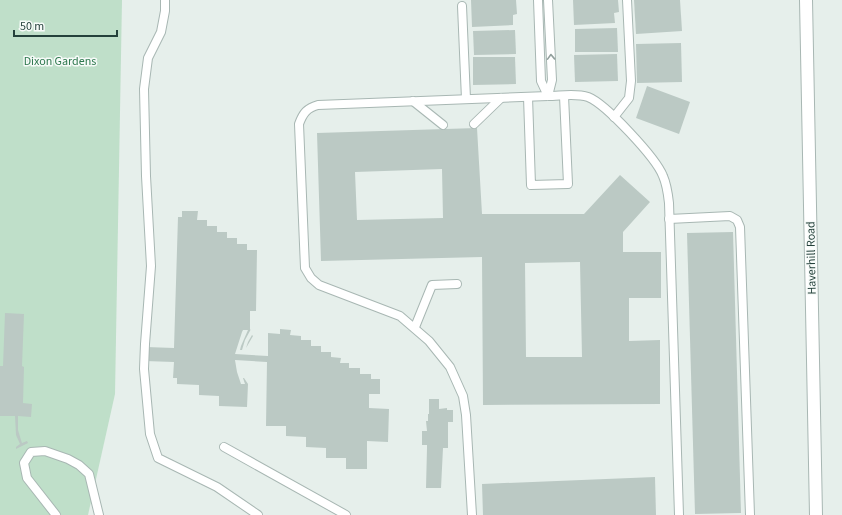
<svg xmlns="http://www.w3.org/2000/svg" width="842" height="515" viewBox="0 0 842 515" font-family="'Source Sans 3',sans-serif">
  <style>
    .green { fill: #bfdfc9 }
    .building { fill: #bbc9c4; fill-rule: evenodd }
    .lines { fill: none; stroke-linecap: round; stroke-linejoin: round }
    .lane-casing { stroke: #a8b7b3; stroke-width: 10 }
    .street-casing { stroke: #a8b7b3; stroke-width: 14 }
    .lane { stroke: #fff; stroke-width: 8 }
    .street { stroke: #fff; stroke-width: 12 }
    .oneway { stroke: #92a09d }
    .labels { text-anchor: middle; stroke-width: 3; stroke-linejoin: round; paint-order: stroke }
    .park-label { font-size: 12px; fill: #2e784e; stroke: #f7fbf9 }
    .street-label { font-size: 12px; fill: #24413b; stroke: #f7fbf9 }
  </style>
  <rect width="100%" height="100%" fill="#e6efeb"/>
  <path class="green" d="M0,0H122L115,394L88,515H0Z"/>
  <g class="building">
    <path d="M471,0H516L517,14L513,15V25L472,27Z"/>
    <path d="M573,0H618L619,12L614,13L615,23L574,25Z"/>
    <path d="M634,0H680L682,31L636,34Z"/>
    <path d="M617,28L618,52H575V29Z"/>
    <path d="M515,30L516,54L474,55L473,31Z"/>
    <path d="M681,43L682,82L637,83L636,44Z"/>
    <path d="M617,54L618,81L575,82L574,55Z"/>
    <path d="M473,57H515L516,84L473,85Z"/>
    <path d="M647,86L690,102L679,134L636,118Z"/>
    <path d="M477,128L482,214H584L620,175L650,202L623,232V252H661V298H629V341L660,340V404L483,405L482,257L321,261L317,133ZM442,169L443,218L357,220L355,172ZM580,262L582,357H526L525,263Z"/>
    <path d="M182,211H198L197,220H207V226H217V232H227V238H237V244H247V250H257L256,311H250V330L251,329L245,340L242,350H240L241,346L248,330H243L242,332L235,354L268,356V333L280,334V329L291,330L290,335L301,336V340H311V346H321V352H331V357L341,358L340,363H349V368H360V374H371V379H380V394H369V408L389,409L388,442L367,441V469H346V458H326V448L306,447V437L286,436V426H266L267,362L235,360L237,372L241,384H245L243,378H244L248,384L247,407L219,406V396L199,395V385L177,384V378H173L174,362L145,361L146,347L174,348L178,217H182Z"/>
    <path d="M733,232L741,513L695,514L687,233Z"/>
    <path d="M5,313L24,314L22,366L24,367L23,403L32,404L31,417L18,416V430L21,440L22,443L27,441L28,443L16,449V447L20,444L16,435L15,416H0V366H3Z"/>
    <path d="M252,335L253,336L246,348L248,342Z"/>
    <path d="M429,399H439V409L447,408V410H453V422H448V448H443L441,488H426L427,448V445H422V431H427L426,421H428V414H429Z"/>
    <path d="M655,477L656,515H483L482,484Z"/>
  </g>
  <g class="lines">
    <defs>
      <g id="lane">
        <path d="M165,0V11L161,32L148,58L144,89L146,176L151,266L145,344L144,369L150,434L158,458L217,487L258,515"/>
        <path d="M538,0L541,81L548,96"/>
        <path d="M462,6L466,99"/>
        <path d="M548,96L552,80L548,0"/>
        <path d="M528,97L531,185L568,184L564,96"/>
        <path d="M413,101L443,125"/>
        <path d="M614,117L629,98L631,81L627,0"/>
        <path d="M474,124L501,98"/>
        <path d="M669,219L730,216L737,220L740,227L750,515"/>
        <path d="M415,327L432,285L457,284"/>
        <path d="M224,447L346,515"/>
        <path d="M56,515L27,478L24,463L31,452L45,451L68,459L79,465L89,474L99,515"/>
        <path d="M472,515L466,415L463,396L450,367L429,341L400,316L319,285L311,278L305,268L299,124C303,113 307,108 318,105L548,96C560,96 576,93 588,97C606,104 656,158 663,176C667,185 668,194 669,203L679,515"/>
      </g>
      <path id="street" d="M806,0L816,515"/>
    </defs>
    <use href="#lane" class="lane-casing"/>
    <use href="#street" class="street-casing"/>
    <use href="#lane" class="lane"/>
    <use href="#street" class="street"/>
  </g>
  <defs><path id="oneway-chevron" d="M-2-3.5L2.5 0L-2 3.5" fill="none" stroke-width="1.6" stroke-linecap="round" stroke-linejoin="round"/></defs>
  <use class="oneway" href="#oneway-chevron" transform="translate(551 57) rotate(-92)"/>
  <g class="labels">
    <g class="park-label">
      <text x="60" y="65">Dixon Gardens</text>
    </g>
    <g class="street-label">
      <text transform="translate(811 258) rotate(-91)" y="4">Haverhill Road</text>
    </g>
  </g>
  <path d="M14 30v6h103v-6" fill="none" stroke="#24413b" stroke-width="2"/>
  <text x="20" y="30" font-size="12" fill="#24413b" stroke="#f7fbf9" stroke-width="3" paint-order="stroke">50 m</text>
</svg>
